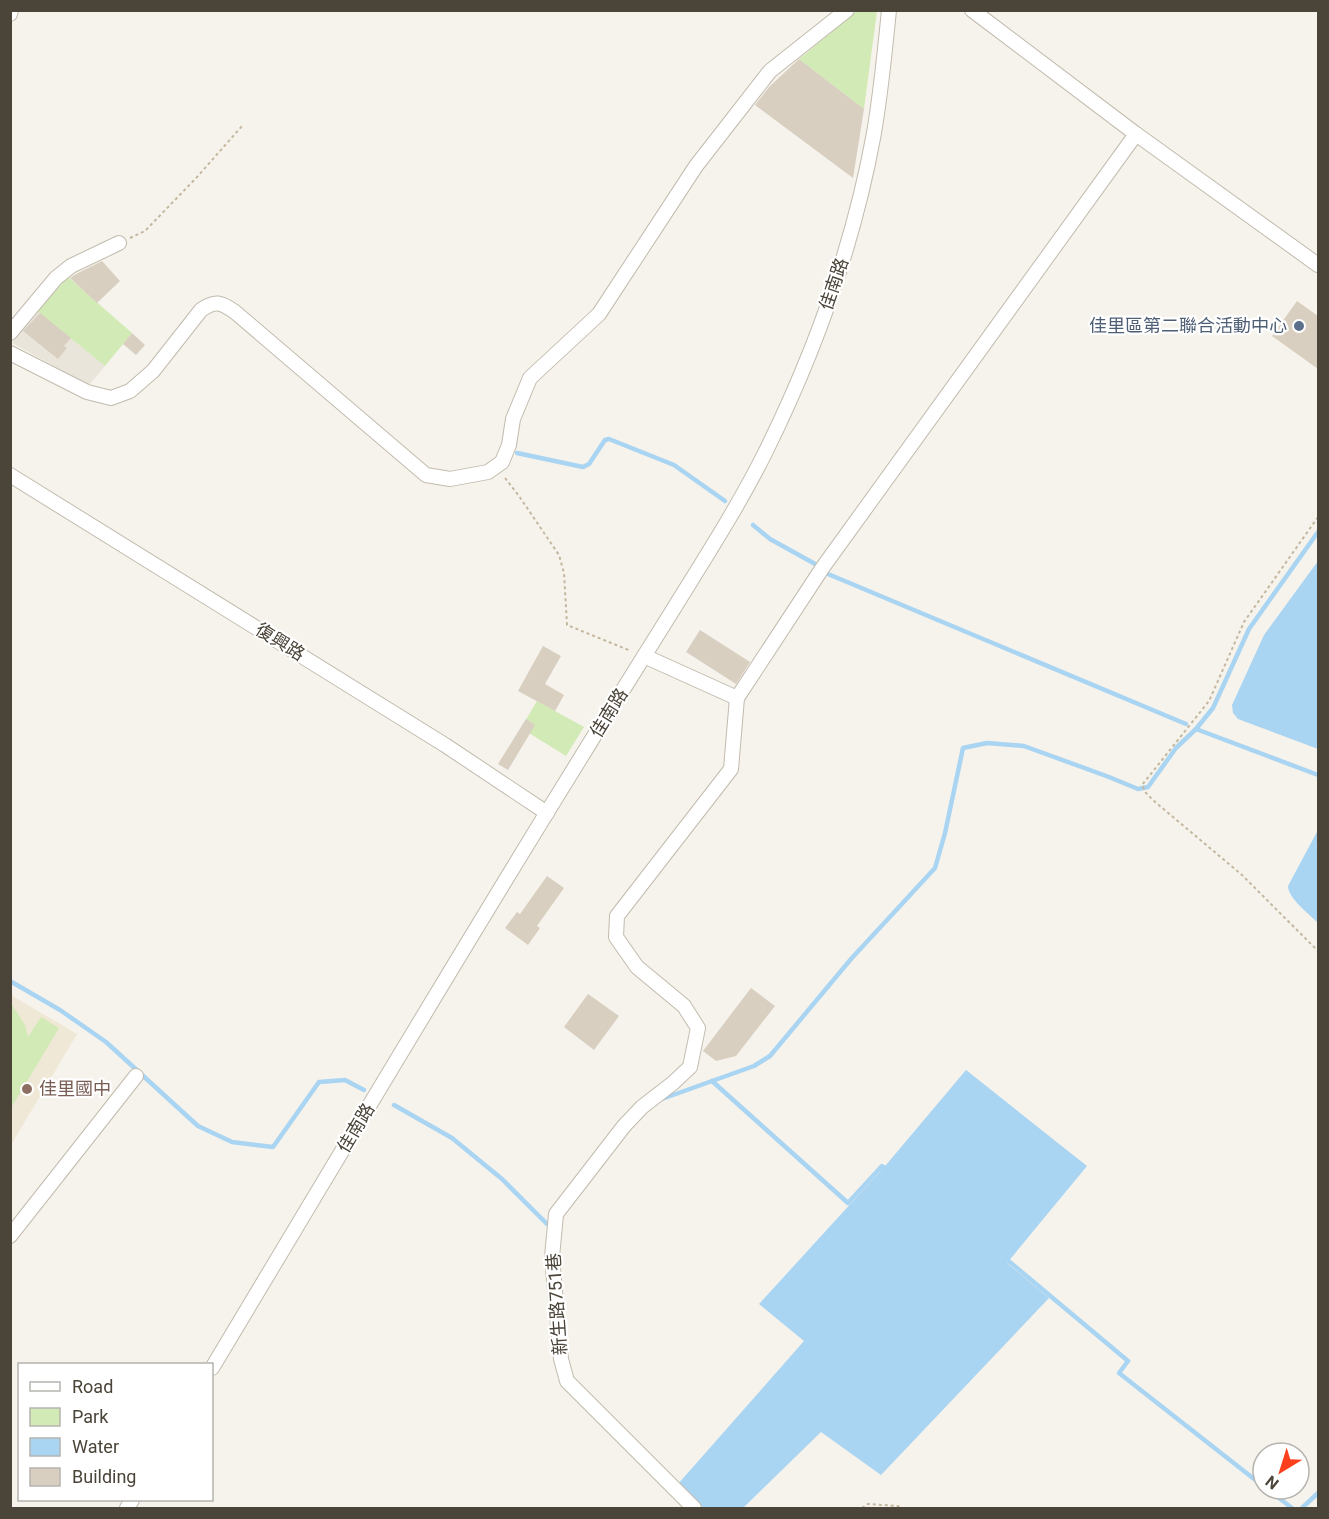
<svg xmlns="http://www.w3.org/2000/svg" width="1329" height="1519" viewBox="0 0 1329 1519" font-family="Roboto,'Noto Sans TC',sans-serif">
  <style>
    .residential { fill: #eae5da }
    .education { fill: #efe8d6 }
    .green { fill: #d2eab5 }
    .water { fill: #a9d4f2 }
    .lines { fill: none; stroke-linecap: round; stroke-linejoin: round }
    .stream { stroke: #a9d4f2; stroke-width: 4.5 }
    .building { fill: #d8cfc1 }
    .minor-casing { stroke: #c2bbae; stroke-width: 16 }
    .path { stroke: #c4b79f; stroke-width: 2; stroke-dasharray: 3 3; stroke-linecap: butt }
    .minor { stroke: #fff; stroke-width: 14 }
    .service-dot { fill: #5c6f8a; stroke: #fff; stroke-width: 2 }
    .education-dot { fill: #8d6e63; stroke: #fff; stroke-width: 2 }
    .labels { text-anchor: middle; stroke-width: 4.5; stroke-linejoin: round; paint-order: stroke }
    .street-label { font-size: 18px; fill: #4b4439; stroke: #fff }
    .service-label { font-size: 18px; fill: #4e5e75; stroke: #fff; text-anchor: end }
    .education-label { font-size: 18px; fill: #785e54; stroke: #fff; text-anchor: start }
  </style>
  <rect width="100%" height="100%" fill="#f6f3ec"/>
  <path class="residential" d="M37,311L105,366L89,385L12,343Z"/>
  <path class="education" d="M11,995L77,1034L11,1145Z"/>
  <g class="green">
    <path d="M857,11H877L864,109L799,59Z"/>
    <path d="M68,277L132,333L105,366L37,311Z"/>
    <path d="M537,701L584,727L566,756L521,728Z"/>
    <path d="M11,1003L25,1025L28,1037L41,1017L59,1028L11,1108Z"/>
  </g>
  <g class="water">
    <path d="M1318,561V749L1238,719L1233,713L1232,705L1264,635Z"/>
    <path d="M1318,830V923C1309,914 1288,898 1288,886Z"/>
    <path d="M966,1070L1087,1166L1007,1263L1049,1298L881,1475L821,1432L743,1508H702L678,1484L804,1341L759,1304L886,1165Z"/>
  </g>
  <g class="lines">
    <g class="stream">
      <path d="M517,453L583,467L589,464L605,440L609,439L674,465L725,501"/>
      <path d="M753,525L770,539L817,565"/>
      <path d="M828,574L1186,724"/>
      <path d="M1196,729L1318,775"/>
      <path d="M10,981L60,1010L106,1042L198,1126L232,1142L273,1147L319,1082L345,1080L364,1090"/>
      <path d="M712,1081L848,1203L882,1166L888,1170"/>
      <path d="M659,1100L754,1066L770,1056L851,959L935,868L945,833L963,748L987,743L1024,746L1109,777L1138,789L1148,787L1176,748L1196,729L1213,708L1249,629L1318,532"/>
      <path d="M394,1105L452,1138L502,1179L547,1224"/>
      <path d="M1005,1258L1128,1361L1119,1373L1263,1486"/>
      <path d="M1267,1489L1292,1508"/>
      <path d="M1302,1508L1318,1493"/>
    </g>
  </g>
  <g class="building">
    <path d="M799,59L864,109L853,178L755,105L769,87Z"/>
    <path d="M102,261L120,281L97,303L70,278L76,274Z"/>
    <path d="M1297,301L1318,316V369L1272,336Z"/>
    <path d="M40,313L71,338L64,346L67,348L58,359L23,331Z"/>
    <path d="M132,333L145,345L136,355L123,344Z"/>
    <path d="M700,630L750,662L736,684L686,652Z"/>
    <path d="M543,646L561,656L545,684L564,695L555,711L518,691Z"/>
    <path d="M526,719L535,725L508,770L498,764Z"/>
    <path d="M547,876L564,888L537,926L540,928L528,945L505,928L517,912L520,914Z"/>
    <path d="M751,988L775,1006L736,1056L716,1061L703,1051Z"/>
    <path d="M588,994L619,1016L594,1050L564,1027Z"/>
  </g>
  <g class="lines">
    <defs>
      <g id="minor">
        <path d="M972,10L1136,134L1318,265"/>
        <path d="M10,14L11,10"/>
        <path d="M10,333L56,278L71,266L119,243"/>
        <path d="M10,353L87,392L111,398L130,391L153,371L201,310C215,300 221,302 235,312L426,475L450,479L488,472L502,462L509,445L513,419L530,378L599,314L696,166L770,71L847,10"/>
        <path d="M10,475L445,745L547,813"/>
        <path d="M644,656L737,698"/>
        <path d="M10,1236L136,1076"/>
        <path d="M212,1368C323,1183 433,998 546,814C589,744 632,675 676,605C707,555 739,505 765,453C815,352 854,243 874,133C881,92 885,51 889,10"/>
        <path d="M127,1508L132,1500"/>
        <path d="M694,1508L567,1381L561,1359L552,1257L556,1214L624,1126L642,1107L673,1083L690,1067L698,1028L684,1006L637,967L616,937L617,916L731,769L737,698L823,567L1136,134"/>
      </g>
    </defs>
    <use href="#minor" class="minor-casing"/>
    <g class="path">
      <path d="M130,238L145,231L198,176L243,125"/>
      <path d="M505,478L519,496L559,555L564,573L567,625L631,651"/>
      <path d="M1318,517L1244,622L1209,701L1142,785L1146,793L1154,801L1242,875L1318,951"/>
      <path d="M862,1508L868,1504L898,1506L901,1508"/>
    </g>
    <use href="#minor" class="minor"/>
  </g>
  <circle class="service-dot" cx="1299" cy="326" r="6"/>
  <circle class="education-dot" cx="27" cy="1089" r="6"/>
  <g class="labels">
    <g class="street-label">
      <text transform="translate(834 284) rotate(-71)" y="6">佳南路</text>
      <text transform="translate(280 642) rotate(32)" y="6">復興路</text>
      <text transform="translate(609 713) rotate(-58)" y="6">佳南路</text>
      <text transform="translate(356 1128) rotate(-59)" y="6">佳南路</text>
      <text transform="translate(557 1304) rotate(-94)" y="6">新生路751巷</text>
    </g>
    <g class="service-label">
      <text x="1287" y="332">佳里區第二聯合活動中心</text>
    </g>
    <g class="education-label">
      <text x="39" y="1095">佳里國中</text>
    </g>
  </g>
  <rect width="1329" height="1519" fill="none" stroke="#4b4439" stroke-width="24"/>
  <rect x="18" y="1363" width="195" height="138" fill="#ffffff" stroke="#b7b4b0" stroke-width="1.5"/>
  <rect x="30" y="1382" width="30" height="9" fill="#ffffff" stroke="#b7b4b0" stroke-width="1.5"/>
  <text x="72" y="1393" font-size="18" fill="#4b4439">Road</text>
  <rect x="30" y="1408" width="30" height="18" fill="#d2eab5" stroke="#b7b4b0" stroke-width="1.5"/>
  <text x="72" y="1423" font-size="18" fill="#4b4439">Park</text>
  <rect x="30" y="1438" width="30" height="18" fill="#a9d4f2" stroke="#b7b4b0" stroke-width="1.5"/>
  <text x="72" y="1453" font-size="18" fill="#4b4439">Water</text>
  <rect x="30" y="1468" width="30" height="18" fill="#d8cfc1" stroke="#b7b4b0" stroke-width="1.5"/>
  <text x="72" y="1483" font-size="18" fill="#4b4439">Building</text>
  <g transform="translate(1281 1471) rotate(218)"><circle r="28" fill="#ffffff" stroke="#b7b4b0" stroke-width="1.5"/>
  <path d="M0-4.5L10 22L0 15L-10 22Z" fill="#fc3f1d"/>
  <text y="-9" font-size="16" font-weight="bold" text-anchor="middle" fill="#4b4439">N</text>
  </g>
</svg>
